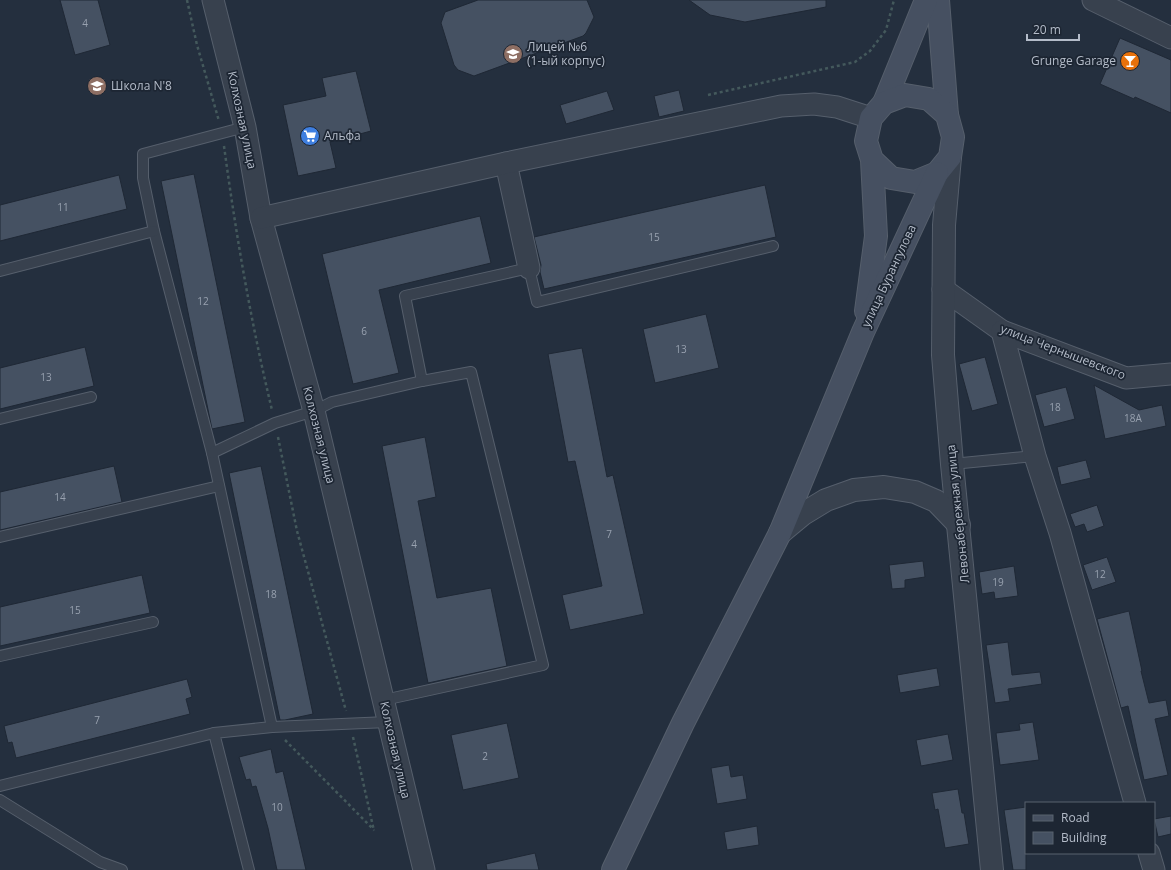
<svg xmlns="http://www.w3.org/2000/svg" width="1171" height="870" viewBox="0 0 1171 870" font-family="'Open Sans',sans-serif">
  <style>
    .building { fill: #455162; stroke: #1f2835 }
    .lines { fill: none; stroke-linecap: round; stroke-linejoin: round }
    .service-casing { stroke: #565f6c; stroke-width: 12 }
    .minor-casing { stroke: #565f6c; stroke-width: 23 }
    .tertiary-casing { stroke: #565f6c; stroke-width: 24 }
    .secondary-casing { stroke: #565f6c; stroke-width: 24 }
    .path { stroke: #44595c; stroke-width: 2.5; stroke-dasharray: 3 3; stroke-linecap: butt }
    .service { stroke: #38414e; stroke-width: 10 }
    .minor { stroke: #38414e; stroke-width: 21 }
    .tertiary { stroke: #38414e; stroke-width: 22 }
    .secondary { stroke: #465061; stroke-width: 22 }
    .labels { text-anchor: middle; stroke-width: 3.5; stroke-linejoin: round; paint-order: stroke }
    .number-label { font-size: 10px; fill: #98a1af }
    .poi-label { font-size: 12px; fill: #b4bcc9; stroke: #1d2633; text-anchor: start }
    .street-label { font-size: 12px; fill: #b4bcc9; stroke: #1d2633 }
  </style>
  <rect width="100%" height="100%" fill="#242f3e"/>
  <g class="building">
    <path d="M60,0H98L110,45L75,55Z"/>
    <path d="M478,0H587L594,17L586,33L583,36L474,76L458,70L454,65L441,23L445,12Z"/>
    <path d="M689,0H826V7L745,22L710,15Z"/>
    <path d="M1120,38L1171,60V113L1135,97L1134,99L1100,84Z"/>
    <path d="M356,71L371,131L330,142L336,168L298,176L283,105L326,96L322,78Z"/>
    <path d="M679,90L684,111L659,117L654,96Z"/>
    <path d="M607,91L614,110L566,124L560,105Z"/>
    <path d="M194,174L245,422L212,429L161,181Z"/>
    <path d="M119,175L127,209L0,241V205Z"/>
    <path d="M765,185L776,237L544,289L540,272L541,265L534,237Z"/>
    <path d="M480,216L491,263L379,290L399,373L353,384L322,254Z"/>
    <path d="M706,314L719,368L655,383L643,329Z"/>
    <path d="M85,347L94,386L0,409V368Z"/>
    <path d="M582,348L607,477L613,475L644,614L570,630L562,595L602,586L575,461L568,462L548,354Z"/>
    <path d="M985,357L998,404L972,411L959,364Z"/>
    <path d="M1094,385L1139,410L1162,405L1166,426L1105,439Z"/>
    <path d="M1066,387L1075,419L1044,427L1035,395Z"/>
    <path d="M425,437L436,497L418,501L437,598L491,588L507,666L428,683L382,446Z"/>
    <path d="M1086,460L1091,478L1061,485L1057,467Z"/>
    <path d="M114,466L122,502L0,530V492Z"/>
    <path d="M261,466L313,714L285,720H280L229,473Z"/>
    <path d="M1097,505L1104,526L1087,532L1084,524L1075,527L1070,514Z"/>
    <path d="M1107,557L1116,582L1092,590L1083,565Z"/>
    <path d="M923,561L925,577L905,580V588L892,589L889,565Z"/>
    <path d="M1014,566L1018,596L995,599L994,592L982,594L979,572Z"/>
    <path d="M142,575L150,613L0,646V607Z"/>
    <path d="M1129,611L1142,671H1141L1149,703L1166,700L1169,716L1155,719L1168,775L1144,780L1128,706L1121,708L1097,619Z"/>
    <path d="M1008,642L1012,675L1040,672L1042,684L1008,689L1010,701L995,703L986,645Z"/>
    <path d="M937,668L940,686L900,693L897,675Z"/>
    <path d="M187,679L192,697L186,699L190,714L16,758L12,742L8,743L4,726Z"/>
    <path d="M1033,722L1039,760L1000,765L996,733L1020,730L1019,724Z"/>
    <path d="M507,723L519,778L463,790L451,735Z"/>
    <path d="M948,734L953,760L921,766L916,740Z"/>
    <path d="M271,749L276,773L283,771L306,870H277L268,828L256,786L252,787L250,779L246,780L239,757Z"/>
    <path d="M729,765L731,777L743,775L747,799L717,804L711,768Z"/>
    <path d="M958,789L962,813H964L969,844L945,848L938,809L935,810L932,793Z"/>
    <path d="M1026,807V870H1013L1004,810Z"/>
    <path d="M1171,816V834L1158,837L1154,819Z"/>
    <path d="M757,826L759,845L727,850L724,832Z"/>
    <path d="M535,853L539,870H487L486,864Z"/>
  </g>
  <g class="lines">
    <defs>
      <g id="service">
        <path d="M245,127L143,154V178L154,231L212,453L272,727"/>
        <path d="M0,271L154,231"/>
        <path d="M422,381L405,296L529,268L537,302L773,246"/>
        <path d="M0,419L91,397"/>
        <path d="M212,453L275,423L314,411L332,402L422,381L471,372L543,665L384,700"/>
        <path d="M952,464L1035,456"/>
        <path d="M0,537L219,486"/>
        <path d="M0,656L153,622"/>
        <path d="M0,786L214,733"/>
        <path d="M0,800L100,862L122,870"/>
        <path d="M249,870L214,733L272,727L388,722"/>
      </g>
      <g id="minor">
        <path d="M213,0L245,127L261,218L314,411L424,870"/>
        <path d="M1093,0L1171,38"/>
        <path d="M506,163L529,268"/>
        <path d="M261,218L506,163L781,106L814,104L837,107L871,118"/>
        <path d="M943,289L1002,331L1126,378L1171,374"/>
        <path d="M1002,331L1035,456L1060,533L1135,803"/>
        <path d="M1149,853L1154,870"/>
      </g>
      <g id="tertiary">
        <path d="M950,157L944,225L943,355L952,464L992,870"/>
        <path d="M780,533L803,514L826,500L854,490L884,487L915,492L936,501L959,525"/>
      </g>
      <g id="secondary">
        <path d="M938,0L947,115"/>
        <path d="M884,103L926,0"/>
        <path d="M866,311L876,236L872,160L866,141L871,118L884,103L905,95L929,99L947,115L953,137L950,157L937,173L915,182L891,178L872,160"/>
        <path d="M613,870L683,723L780,533L863,332L937,173"/>
      </g>
    </defs>
    <use href="#service" class="service-casing"/>
    <use href="#minor" class="minor-casing"/>
    <use href="#tertiary" class="tertiary-casing"/>
    <use href="#secondary" class="secondary-casing"/>
    <g class="path">
      <path d="M187,0L197,45L219,121"/>
      <path d="M708,95L855,62L870,51L886,30L894,0"/>
      <path d="M224,146C236,235 251,323 272,410"/>
      <path d="M278,437L297,531L346,711"/>
      <path d="M353,737L374,831"/>
      <path d="M285,740L374,830"/>
    </g>
    <use href="#service" class="service"/>
    <use href="#minor" class="minor"/>
    <use href="#tertiary" class="tertiary"/>
    <use href="#secondary" class="secondary"/>
  </g>
  <defs>
    <symbol id="school-disc" viewBox="-11 -11 22 22"><circle r="9.5" fill="#8d6e63" stroke="#1d2633"/><path d="M0-5L7-2L0 1L-7-2ZM-4 1L0 2.5L4 1V4Q0 6-4 4Z" fill="#fff"/></symbol>
    <symbol id="bar-disc" viewBox="-11 -11 22 22"><circle r="9.5" fill="#e8710a" stroke="#1d2633"/><path d="M-6-5H6L.8 .8V4.5H3.5V6h-7V4.5H-.8V.8Z" fill="#fff"/></symbol>
    <symbol id="supermarket-disc" viewBox="-11 -11 22 22"><circle r="9.5" fill="#3f7fe0" stroke="#1d2633"/><path d="M-6-5.5h2.5l.6 2H6L4.5 2H-2.5L-4.4-4H-6ZM-1.5 3.2a1.3 1.3 0 1 0 .1 0ZM3 3.2a1.3 1.3 0 1 0 .1 0Z" fill="#fff"/></symbol>
  </defs>
  <g fill-rule="evenodd">
    <use href="#school-disc" x="502" y="43" width="22" height="22"/>
    <use href="#bar-disc" x="1119" y="50" width="22" height="22"/>
    <use href="#school-disc" x="86" y="75" width="22" height="22"/>
    <use href="#supermarket-disc" x="299" y="125" width="22" height="22"/>
  </g>
  <g class="labels">
    <g class="number-label">
      <text x="85" y="27">4</text>
      <text x="63" y="211">11</text>
      <text x="654" y="241">15</text>
      <text x="203" y="305">12</text>
      <text x="364" y="335">6</text>
      <text x="681" y="353">13</text>
      <text x="46" y="381">13</text>
      <text x="1055" y="411">18</text>
      <text x="1133" y="422">18А</text>
      <text x="60" y="501">14</text>
      <text x="609" y="538">7</text>
      <text x="414" y="548">4</text>
      <text x="1100" y="578">12</text>
      <text x="998" y="586">19</text>
      <text x="271" y="598">18</text>
      <text x="75" y="614">15</text>
      <text x="97" y="724">7</text>
      <text x="485" y="760">2</text>
      <text x="277" y="811">10</text>
    </g>
    <g class="poi-label">
      <text x="527" y="51">Лицей №6<tspan x="527" dy="14">(1-ый корпус)</tspan></text>
      <text x="1116" y="65" text-anchor="end">Grunge Garage</text>
      <text x="111" y="90">Школа N'8</text>
      <text x="324" y="140">Альфа</text>
    </g>
    <g class="street-label">
      <text transform="translate(242 120) rotate(78)" y="4">Колхозная улица</text>
      <text transform="translate(889 276) rotate(-65)" y="4">улица Бурангулова</text>
      <text transform="translate(1063 352) rotate(21)" y="4">улица Чернышевского</text>
      <text transform="translate(319 435) rotate(76)" y="4">Колхозная улица</text>
      <text transform="translate(958 514) rotate(-96)" y="4">Левонабережная улица</text>
      <text transform="translate(395 750) rotate(77)" y="4">Колхозная улица</text>
    </g>
  </g>
  <rect x="1025" y="802" width="130" height="52" fill="#1d2633" stroke="#59626f"/>
  <rect x="1033" y="815" width="20" height="6" fill="#465061" stroke="#59626f"/>
  <text x="1061" y="822" font-size="12" fill="#b4bcc9">Road</text>
  <rect x="1033" y="832" width="20" height="12" fill="#455162" stroke="#59626f"/>
  <text x="1061" y="842" font-size="12" fill="#b4bcc9">Building</text>
  <path d="M1027 34v6h52v-6" fill="none" stroke="#b4bcc9" stroke-width="2"/>
  <text x="1033" y="34" font-size="12" fill="#b4bcc9" stroke="#1d2633" stroke-width="3" paint-order="stroke">20 m</text>
</svg>
